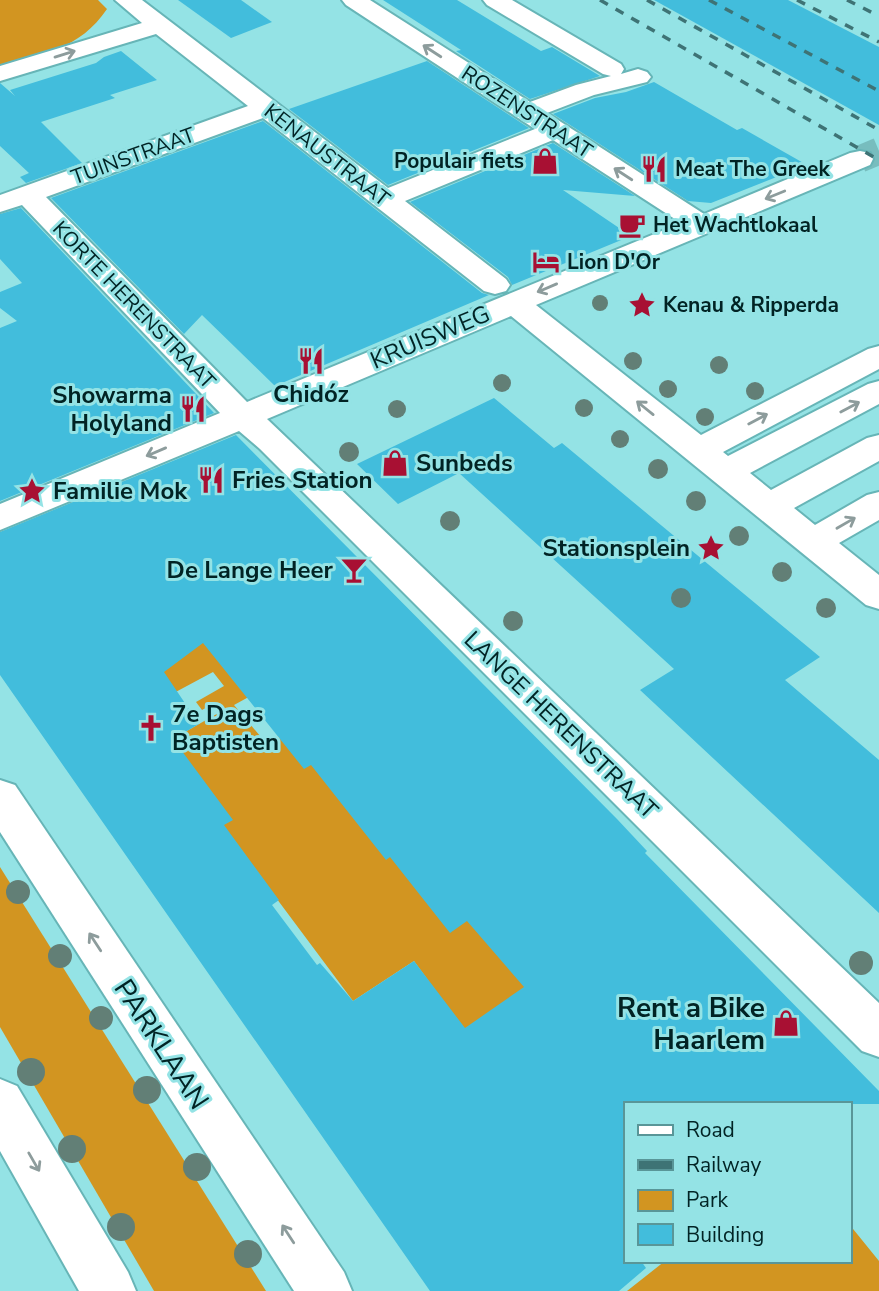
<svg xmlns="http://www.w3.org/2000/svg" width="879" height="1291" viewBox="0 0 879 1291" font-family="'Nunito Sans',sans-serif">
  <style>
    .green { fill: #d29521 }
    .building { fill: #42bddc; fill-rule: evenodd }
    .lines { fill: none; stroke-linecap: round; stroke-linejoin: round }
    .minor-tunnel { stroke: #77bdbe; stroke-width: 27; stroke-dasharray: 27 13; stroke-linecap: butt }
    .minor-casing { stroke: #67b5b7; stroke-width: 4 }
    .minor { fill: #fff; fill-rule: evenodd }
    .rail { stroke: #3e7375; stroke-width: 3.5; stroke-dasharray: 9 9; stroke-linecap: butt }
    .tree { fill: #627f76 }
    .oneway { stroke: #8d9c9c }
    .labels { text-anchor: middle; stroke-width: 6; stroke-linejoin: round; paint-order: stroke }
    .far-street-label { font-size: 21px; fill: #012324; stroke: #94e3e5 }
    .far-poi-label { font-size: 21px; font-weight: bold; fill: #012324; stroke: #94e3e5; text-anchor: start }
    .street-label { font-size: 24px; fill: #012324; stroke: #94e3e5 }
    .poi-label { font-size: 24px; font-weight: bold; fill: #012324; stroke: #94e3e5; text-anchor: start }
    .near-poi-label { font-size: 28px; font-weight: bold; fill: #012324; stroke: #94e3e5; text-anchor: end }
    .near-street-label { font-size: 28px; fill: #012324; stroke: #94e3e5 }
  </style>
  <rect width="100%" height="100%" fill="#94e3e5"/>
  <g class="green">
    <path d="M0,0H98L107,9C80,49 43,54 0,68Z"/>
    <path d="M212,631L267,687L234,705L266,743L284,733L536,927L559,1160L414,961L353,1001L162,745L222,711L215,703L202,710L196,702L224,686L213,672L157,702L129,697Z"/>
    <path d="M0,867L266,1291H154L0,1027Z"/>
    <path d="M849,1224L879,1261V1291H627L665,1261H849Z"/>
  </g>
  <g class="building">
    <path d="M178,0H241L272,22L231,38Z"/>
    <path d="M383,0H457L541,51L552,47L600,76L530,99L456,51L461,50Z"/>
    <path d="M654,0H788L879,47V125Z"/>
    <path d="M121,51L157,80L110,95L115,98L41,122L82,163L26,183L20,177L29,173L0,146V83L15,96L10,90L96,63L104,57Z"/>
    <path d="M427,61L529,128L388,185L289,109Z"/>
    <path d="M654,82L737,130L742,128L807,165L711,203L688,201L553,114L595,98L626,92Z"/>
    <path d="M263,121L482,293L489,295L275,386L202,315L184,334L51,198Z"/>
    <path d="M553,143L635,196L563,190L631,236L512,285L508,277L410,202Z"/>
    <path d="M21,208L214,413L0,501V328L17,321L0,308V292L22,283L0,259V214Z"/>
    <path d="M494,398L554,448L562,443L820,657L785,680L879,760V913L640,690L674,669L459,473L398,504L357,464Z"/>
    <path d="M236,435L617,819L647,851L645,853L879,1091V1104H625V1261H641L646,1268L619,1291H430L0,675V532ZM203,643L304,769L311,765L386,860L390,857L450,933L467,921L524,987L465,1028L414,961L353,1001L320,963L317,965L272,905L279,900L224,825L233,820L173,739L199,724L164,672Z"/>
  </g>
  <g class="lines">
    <path class="minor-tunnel" d="M860,159L879,151"/>
    <defs>
      <g id="minor">
        <path d="M115,0H142L388,188L535,129L346,5L342,0H370L530,102L576,85L611,76L603,74L487,5L483,0H512L621,64L624,69L621,74L638,69L647,72L651,77L647,82L594,95L547,113L704,214L850,153L860,151L870,153L873,159L870,165L536,305L701,435L868,349L879,346V369L723,452L728,456L868,384L879,381V404L750,473L771,490L867,438L879,435V461L794,508L815,525L867,495L879,492V520L839,543L879,575V609L866,605L511,316L267,419L879,1003V1057L862,1051L260,449L239,431L0,530V504L220,413L22,205L0,212V195L248,106L156,34L0,81V66L142,23ZM263,118L484,291L495,294L506,291L510,285L506,279L405,201L553,140L681,223L247,402L46,197Z"/>
        <path d="M0,780L15,785L344,1272L352,1291H294L0,832Z"/>
        <path d="M0,1079L17,1086L128,1272L136,1291H79L0,1151Z"/>
      </g>
    </defs>
    <use href="#minor" class="minor-casing"/>
    <use href="#minor" class="minor"/>
    <g class="rail">
      <path d="M600,0L879,160"/>
      <path d="M647,0L879,130"/>
      <path d="M709,0L879,91"/>
      <path d="M797,0L879,42"/>
      <path d="M847,0L879,16"/>
    </g>
  </g>
  <g class="tree">
    <circle cx="600" cy="303" r="8"/>
    <circle cx="633" cy="361" r="9"/>
    <circle cx="719" cy="365" r="9"/>
    <circle cx="502" cy="383" r="9"/>
    <circle cx="668" cy="389" r="9"/>
    <circle cx="755" cy="391" r="9"/>
    <circle cx="584" cy="408" r="9"/>
    <circle cx="397" cy="409" r="9"/>
    <circle cx="705" cy="417" r="9"/>
    <circle cx="620" cy="439" r="9"/>
    <circle cx="349" cy="452" r="10"/>
    <circle cx="658" cy="469" r="10"/>
    <circle cx="696" cy="501" r="10"/>
    <circle cx="450" cy="521" r="10"/>
    <circle cx="739" cy="536" r="10"/>
    <circle cx="782" cy="572" r="10"/>
    <circle cx="681" cy="598" r="10"/>
    <circle cx="826" cy="608" r="10"/>
    <circle cx="513" cy="621" r="10"/>
    <circle cx="18" cy="892" r="12"/>
    <circle cx="60" cy="956" r="12"/>
    <circle cx="861" cy="963" r="12"/>
    <circle cx="101" cy="1018" r="12"/>
    <circle cx="31" cy="1072" r="14"/>
    <circle cx="147" cy="1090" r="14"/>
    <circle cx="72" cy="1149" r="14"/>
    <circle cx="197" cy="1167" r="14"/>
    <circle cx="121" cy="1227" r="14"/>
    <circle cx="248" cy="1254" r="14"/>
  </g>
  <defs><path id="oneway-shaft" d="M-6 0H5M1.5-3L5.5 0L1.5 3" fill="none" stroke-width="1.6" stroke-linecap="round" stroke-linejoin="round" transform="scale(1.75)"/></defs>
  <g class="oneway">
    <use href="#oneway-shaft" transform="translate(432 51) rotate(-147)"/>
    <use href="#oneway-shaft" transform="translate(65 54) rotate(-17)"/>
    <use href="#oneway-shaft" transform="translate(623 174) rotate(-147)"/>
    <use href="#oneway-shaft" transform="translate(775 195) rotate(158)"/>
    <use href="#oneway-shaft" transform="translate(547 288) rotate(157)"/>
    <use href="#oneway-shaft" transform="translate(850 407) rotate(-28)"/>
    <use href="#oneway-shaft" transform="translate(645 408) rotate(-141)"/>
    <use href="#oneway-shaft" transform="translate(758 419) rotate(-28)"/>
    <use href="#oneway-shaft" transform="translate(156 452) rotate(157)"/>
    <use href="#oneway-shaft" transform="translate(846 523) rotate(-30)"/>
    <use href="#oneway-shaft" transform="translate(95 942) rotate(-123)"/>
    <use href="#oneway-shaft" transform="translate(34 1162) rotate(60)"/>
    <use href="#oneway-shaft" transform="translate(288 1234) rotate(-123)"/>
  </g>
  <defs>
    <symbol id="shop-bare" viewBox="-9 -9 18 18"><path d="M-5-2.5h2.3a2.7 3.5 0 0 1 5.4 0H5L5.5 6h-11ZM-1.5-2.5h3a1.5 2.3 0 0 0-3 0Z" fill="#a81033" stroke="#94e3e5" stroke-width="2.5" paint-order="stroke"/></symbol>
    <symbol id="restaurant-bare" viewBox="-9 -9 18 18"><path d="M-5-6h1v4h1v-4h1v4h1v-4h1v5L-1.5 .5V6h-2V.5L-5-1ZM5-6V6H3V1.5H1.5Q1.5-4 5-6Z" fill="#a81033" stroke="#94e3e5" stroke-width="2.5" paint-order="stroke"/></symbol>
    <symbol id="cafe-bare" viewBox="-9 -9 18 18"><path d="M-5.5-4.5H6V0H3Q3 3.5 0 3.5H-2.5Q-5.5 3.5-5.5 0ZM3-3.2v2h1.7v-2ZM-6 4.5H4V6H-6Z" fill="#a81033" stroke="#94e3e5" stroke-width="2.5" paint-order="stroke"/></symbol>
    <symbol id="hotel-bare" viewBox="-9 -9 18 18"><path d="M-6-4.5h1.5V1H6V5H4.5V3h-9V5H-6ZM-4 0a1.8 1.8 0 1 1 3.6 0ZM.5 0V-2.5h3Q6-2.5 6 0Z" fill="#a81033" stroke="#94e3e5" stroke-width="2.5" paint-order="stroke"/></symbol>
    <symbol id="sight-bare" viewBox="-9 -9 18 18"><path d="M0-6L1.8-2.2L6-1.7L2.9 1.2L3.7 5.4L0 3.3L-3.7 5.4L-2.9 1.2L-6-1.7L-1.8-2.2Z" fill="#a81033" stroke="#94e3e5" stroke-width="2.5" paint-order="stroke"/></symbol>
    <symbol id="bar-bare" viewBox="-9 -9 18 18"><path d="M-6-5H6L.8 .8V4.5H3.5V6h-7V4.5H-.8V.8Z" fill="#a81033" stroke="#94e3e5" stroke-width="2.5" paint-order="stroke"/></symbol>
    <symbol id="church-bare" viewBox="-9 -9 18 18"><path d="M-1.2-6h2.4v3.5h3.3v2.4h-3.3V6h-2.4V-.1h-3.3v-2.4h3.3Z" fill="#a81033" stroke="#94e3e5" stroke-width="2.5" paint-order="stroke"/></symbol>
  </defs>
  <g fill-rule="evenodd">
    <use href="#shop-bare" x="526" y="142" width="38" height="38"/>
    <use href="#restaurant-bare" x="635" y="150" width="38" height="38"/>
    <use href="#cafe-bare" x="613" y="206" width="38" height="38"/>
    <use href="#hotel-bare" x="527" y="243" width="38" height="38"/>
    <use href="#sight-bare" x="623" y="286" width="38" height="38"/>
    <use href="#restaurant-bare" x="292" y="342" width="38" height="38"/>
    <use href="#restaurant-bare" x="174" y="390" width="38" height="38"/>
    <use href="#shop-bare" x="376" y="444" width="38" height="38"/>
    <use href="#restaurant-bare" x="192" y="461" width="38" height="38"/>
    <use href="#sight-bare" x="13" y="472" width="38" height="38"/>
    <use href="#sight-bare" x="692" y="529" width="38" height="38"/>
    <use href="#bar-bare" x="335" y="551" width="38" height="38"/>
    <use href="#church-bare" x="132" y="709" width="38" height="38"/>
    <use href="#shop-bare" x="767" y="1004" width="38" height="38"/>
  </g>
  <g class="labels">
    <g class="far-street-label">
      <text transform="translate(527 112) rotate(33)" y="7">ROZENSTRAAT</text>
      <text transform="translate(327 155) rotate(38)" y="7">KENAUSTRAAT</text>
      <text transform="translate(133 156) rotate(-20)" y="7">TUINSTRAAT</text>
      <text transform="translate(134 305) rotate(46)" y="7">KORTE HERENSTRAAT</text>
    </g>
    <g class="far-poi-label">
      <text x="524" y="168" text-anchor="end">Populair fiets</text>
      <text x="675" y="176">Meat The Greek</text>
      <text x="653" y="232">Het Wachtlokaal</text>
      <text x="567" y="269">Lion D'Or</text>
      <text x="663" y="312">Kenau &amp; Ripperda</text>
    </g>
    <g class="street-label">
      <text transform="translate(430 337) rotate(-23)" y="8">KRUISWEG</text>
      <text transform="translate(561 725) rotate(44)" y="8">LANGE HERENSTRAAT</text>
    </g>
    <g class="poi-label">
      <text x="311" y="402" text-anchor="middle">Chidóz</text>
      <text x="172" y="403" text-anchor="end">Showarma<tspan x="172" dy="28">Holyland</tspan></text>
      <text x="416" y="471">Sunbeds</text>
      <text x="232" y="488">Fries Station</text>
      <text x="53" y="499">Familie Mok</text>
      <text x="690" y="556" text-anchor="end">Stationsplein</text>
      <text x="333" y="578" text-anchor="end">De Lange Heer</text>
      <text x="172" y="722">7e Dags<tspan x="172" dy="28">Baptisten</tspan></text>
    </g>
    <g class="near-poi-label">
      <text x="765" y="1017">Rent a Bike<tspan x="765" dy="32">Haarlem</tspan></text>
    </g>
    <g class="near-street-label">
      <text transform="translate(162 1044) rotate(57)" y="10">PARKLAAN</text>
    </g>
  </g>
  <rect x="624" y="1102" width="228" height="161" fill="#94e3e5" stroke="#599698" stroke-width="2"/>
  <rect x="638" y="1125" width="35" height="10" fill="#ffffff" stroke="#599698" stroke-width="2"/>
  <text x="686" y="1137" font-size="21" fill="#012324">Road</text>
  <rect x="638" y="1160" width="35" height="10" fill="#3e7375" stroke="#599698" stroke-width="2"/>
  <text x="686" y="1172" font-size="21" fill="#012324">Railway</text>
  <rect x="638" y="1190" width="35" height="21" fill="#d29521" stroke="#599698" stroke-width="2"/>
  <text x="686" y="1207" font-size="21" fill="#012324">Park</text>
  <rect x="638" y="1224" width="35" height="21" fill="#42bddc" stroke="#599698" stroke-width="2"/>
  <text x="686" y="1242" font-size="21" fill="#012324">Building</text>
</svg>
